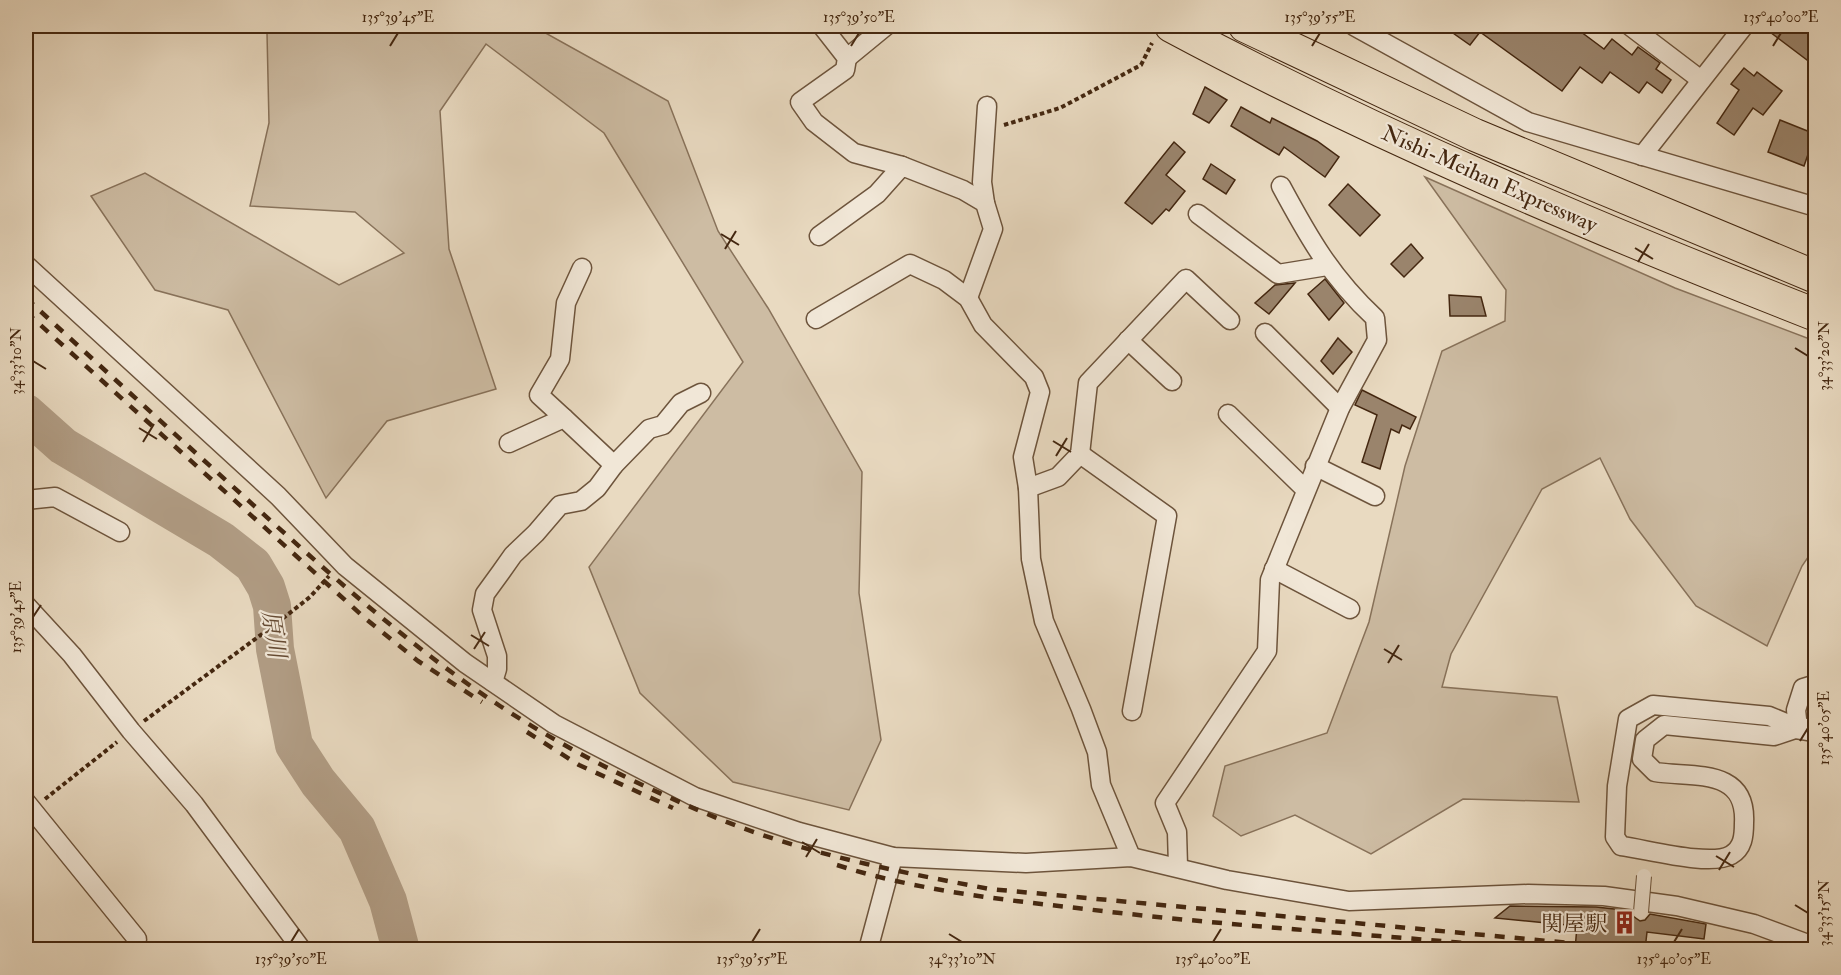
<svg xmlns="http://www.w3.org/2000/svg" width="1841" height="975" viewBox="0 0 1841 975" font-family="'IM FELL Double Pica','Noto Serif JP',serif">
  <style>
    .green { fill: #cdbca3; stroke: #88725a; stroke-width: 1.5 }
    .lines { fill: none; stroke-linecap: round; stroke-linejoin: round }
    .river { stroke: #b19d85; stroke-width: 38 }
    .building { fill: #9a846c; stroke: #442710; stroke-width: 1.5 }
    .minor-casing { stroke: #6d543c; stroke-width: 21 }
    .tertiary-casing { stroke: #6d543c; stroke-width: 24 }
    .motorway-casing { stroke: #442710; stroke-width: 34 }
    .path { stroke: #442710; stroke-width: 4; stroke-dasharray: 4.5 3; stroke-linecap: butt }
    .minor { stroke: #f1e7d7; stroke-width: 18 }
    .tertiary { stroke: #f1e7d7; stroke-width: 21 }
    .motorway { stroke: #e9dac1; stroke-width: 32 }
    .rail { stroke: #442710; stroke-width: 4.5; stroke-dasharray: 10 10; stroke-linecap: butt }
    .pedestrian-bridge-casing { stroke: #6d543c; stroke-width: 16; stroke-linecap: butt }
    .pedestrian-bridge { stroke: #f1e7d7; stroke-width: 14 }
    .ticks { fill: none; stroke: #442710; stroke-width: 2 }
    .labels { text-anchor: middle; stroke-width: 4.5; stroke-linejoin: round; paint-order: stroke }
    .street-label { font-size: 22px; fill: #442710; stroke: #f1e7d7 }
    .poi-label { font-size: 22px; fill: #442710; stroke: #f1e7d7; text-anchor: end }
    .water-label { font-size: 24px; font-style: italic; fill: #654a33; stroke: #f1e7d7 }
    .neatline { fill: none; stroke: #442710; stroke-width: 2 }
    .ticks-label { font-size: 15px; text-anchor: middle; fill: #442710 }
  </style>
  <rect width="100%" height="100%" fill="#e9dac1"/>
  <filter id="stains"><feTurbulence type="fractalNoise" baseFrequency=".00333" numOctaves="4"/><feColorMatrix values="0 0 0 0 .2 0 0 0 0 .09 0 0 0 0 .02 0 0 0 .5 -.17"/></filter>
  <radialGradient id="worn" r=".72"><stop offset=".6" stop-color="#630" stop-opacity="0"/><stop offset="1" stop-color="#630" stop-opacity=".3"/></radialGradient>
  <g class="green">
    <path d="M280,26H533L668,101L718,231L768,308L862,472L859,593L881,740L849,810L733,782L640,693L589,567L743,362L604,133L486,44L440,111L449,249L496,389L387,421L326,498L228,310L155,290L91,196L145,173L339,285L404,253L355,212L250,206L269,123L267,33Z"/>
    <path d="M1425,177L1675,288L1815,341V547L1802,566L1767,646L1696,606L1630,519L1600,458L1542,489L1451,654L1442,687L1557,697L1579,802L1463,799L1371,854L1295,815L1241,836L1213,816L1225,766L1327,733L1369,622L1405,466L1442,351L1505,321L1506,290Z"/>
  </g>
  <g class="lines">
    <path class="river" d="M26,413L63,446L221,540L253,565L266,587L272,606L275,649L294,745L318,782L357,829L388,901L401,950"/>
  </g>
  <g class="building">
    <path d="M1443,26H1573L1604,49L1612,39L1632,55L1638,47L1660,63L1656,69L1671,80L1662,93L1647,82L1639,93L1610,72L1602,83L1580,67L1562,91L1480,32L1470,45Z"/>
    <path d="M1762,26H1803L1815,35V66Z"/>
    <path d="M1744,68L1754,76L1757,72L1782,91L1763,115L1753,108L1734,135L1717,123L1739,90L1731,84Z"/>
    <path d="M1205,87L1227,100L1209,123L1193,114Z"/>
    <path d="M1241,107L1270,123L1272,118L1317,141L1339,157L1325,177L1284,147L1279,155L1231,126Z"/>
    <path d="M1780,120L1815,134L1804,166L1768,152Z"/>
    <path d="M1174,142L1185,152L1166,175L1185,191L1169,211L1166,209L1152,224L1125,203Z"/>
    <path d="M1211,164L1235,180L1226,194L1203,179Z"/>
    <path d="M1348,184L1380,215L1360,236L1329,205Z"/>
    <path d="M1411,244L1423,258L1404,277L1391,264Z"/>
    <path d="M1325,279L1344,303L1329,320L1308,294Z"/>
    <path d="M1295,283L1269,314L1255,303L1275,285Z"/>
    <path d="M1449,295L1481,297L1486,316H1450Z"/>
    <path d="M1338,338L1352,352L1333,374L1321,361Z"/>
    <path d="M1362,390L1416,417L1410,429L1402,425L1399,433L1391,429L1380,469L1362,462L1377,415L1355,405Z"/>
    <path d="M1510,906L1596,907L1632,911L1633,916L1640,921L1645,920L1650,914L1706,924L1704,939L1647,932L1645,950H1575L1577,926L1495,918Z"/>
  </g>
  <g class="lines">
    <defs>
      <g id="minor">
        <path d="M822,26L847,58L845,70L800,102L814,122L854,153L902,166"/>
        <path d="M1354,26L1528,122L1816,207"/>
        <path d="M1630,26L1701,80"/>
        <path d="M847,58L886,26"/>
        <path d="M1642,156L1744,26"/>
        <path d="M985,203L982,182L987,106"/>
        <path d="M1198,214L1278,274L1327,266"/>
        <path d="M819,236L877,194L902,166L963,190L985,203L993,229L968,298"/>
        <path d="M26,265L278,496L345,566L465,663L554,724L695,797L799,832L893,857L1026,863L1131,857L1227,880L1349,901L1528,894L1604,896L1677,906L1754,924L1816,947"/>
        <path d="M816,319L910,264L944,280L968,298L983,325L1034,377L1040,392L1023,457L1028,488L1031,559L1044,621L1081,709L1097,752L1101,785L1131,857"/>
        <path d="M1265,333L1340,408"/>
        <path d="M1128,340L1172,381"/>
        <path d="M1228,414L1305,489"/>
        <path d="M564,418L539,395L560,359L566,303L582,268"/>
        <path d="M509,443L564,418L614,465"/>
        <path d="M1080,454L1167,516L1132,711"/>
        <path d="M1315,466L1375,496"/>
        <path d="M1028,488L1058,477L1080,454L1088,383L1186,279L1230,320"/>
        <path d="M26,500L55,497L120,532"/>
        <path d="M1274,569L1350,609"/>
        <path d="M26,605L72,655L131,731L194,804L302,950"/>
        <path d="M493,682L497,669V656L482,610L485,594L501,572L513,555L536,533L560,505L581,501L597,488L614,465L649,429L663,425L681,403L701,393"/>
        <path d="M1653,705L1769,716L1798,728L1774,736L1664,725L1645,740L1642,759L1655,772C1693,778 1747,767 1744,823C1744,836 1743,848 1731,855C1710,867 1646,849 1621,846L1615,837L1617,786L1628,719Z"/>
        <path d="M1798,728L1796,710L1803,688L1816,684"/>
        <path d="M26,802L137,939"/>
        <path d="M1178,866L1177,832L1165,803L1267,651L1270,580L1340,408L1377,340L1375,318C1331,277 1309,238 1281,186"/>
        <path d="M868,950L893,857"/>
      </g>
      <path id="tertiary" d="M1798,728L1816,731"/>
      <g id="motorway">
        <path d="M1171,26C1378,137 1597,229 1816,315"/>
        <path d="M1245,26L1475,135L1816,277"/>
      </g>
    </defs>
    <use href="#minor" class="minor-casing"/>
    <use href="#tertiary" class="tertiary-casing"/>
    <use href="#motorway" class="motorway-casing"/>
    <g class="path">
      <path d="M1004,125L1060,108L1141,65L1152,43"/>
      <path d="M144,721L277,623L310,597L329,576"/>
      <path d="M45,799L117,742"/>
    </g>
    <use href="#minor" class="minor"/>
    <use href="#tertiary" class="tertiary"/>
    <use href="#motorway" class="motorway"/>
    <g class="rail">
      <path d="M26,298C97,363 168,428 240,493C323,568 406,644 500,706C564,748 634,783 705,813C795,852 894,871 990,889L1645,950"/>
      <path d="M26,312L366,619L418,661L482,702"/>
      <path d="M527,732L579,765L673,808"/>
      <path d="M837,865C915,890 996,899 1077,908C1232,927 1387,935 1542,950"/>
    </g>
    <defs>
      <path id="pedestrian-bridge" d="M1641,912L1644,876"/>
    </defs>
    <use href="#pedestrian-bridge" class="pedestrian-bridge-casing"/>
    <use href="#pedestrian-bridge" class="pedestrian-bridge"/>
  </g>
  <path class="ticks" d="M390,46L398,33M851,46L859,33M1312,46L1320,33M1773,46L1781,33M721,234L739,245M1635,248L1653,259M725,249L736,231M1638,262L1649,244M1795,348L1808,356M33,361L46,369M139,428L157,439M1053,441L1071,452M143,442L154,424M1056,456L1067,438M33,617L41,605M471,635L489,646M474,649L485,632M1384,649L1402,660M1388,663L1399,645M1800,741L1808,728M802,842L820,853M1716,856L1734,867M806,857L817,839M1719,870L1730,852M1795,905L1808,913M949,934L962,942M291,942L299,929M752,942L760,929M1213,942L1221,929M1674,942L1682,929"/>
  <defs>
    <symbol id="building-bare" viewBox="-9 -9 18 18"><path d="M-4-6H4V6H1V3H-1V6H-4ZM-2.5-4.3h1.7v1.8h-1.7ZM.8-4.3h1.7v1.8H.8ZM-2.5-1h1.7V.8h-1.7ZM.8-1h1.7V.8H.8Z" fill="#8f2418" stroke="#f1e7d7" stroke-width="2.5" paint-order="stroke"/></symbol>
  </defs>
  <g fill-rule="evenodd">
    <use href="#building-bare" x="1608" y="906" width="33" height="33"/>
  </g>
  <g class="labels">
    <g class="street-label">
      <text transform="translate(1490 178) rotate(24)" y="8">Nishi-Meihan Expressway</text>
    </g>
    <g class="poi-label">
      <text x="1607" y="931">関屋駅</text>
    </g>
    <g class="water-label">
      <text transform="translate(274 634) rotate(81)" y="8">原川</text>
    </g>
  </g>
  <rect width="1841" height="975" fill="none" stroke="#e9dac1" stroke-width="66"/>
  <rect x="33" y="33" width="1775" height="909" class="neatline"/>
  <g class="ticks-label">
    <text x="398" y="22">135°39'45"E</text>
    <text x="859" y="22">135°39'50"E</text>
    <text x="1320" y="22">135°39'55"E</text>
    <text x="1781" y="22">135°40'00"E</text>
    <text transform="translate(1824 356) rotate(-90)" y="5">34°33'20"N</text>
    <text transform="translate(16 361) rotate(-90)" y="5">34°33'10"N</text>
    <text transform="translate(16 617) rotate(-90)" y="5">135°39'45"E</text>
    <text transform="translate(1824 728) rotate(-90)" y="5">135°40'05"E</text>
    <text transform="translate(1824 913) rotate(-90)" y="5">34°33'15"N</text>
    <text x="291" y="964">135°39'50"E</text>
    <text x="752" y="964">135°39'55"E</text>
    <text x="962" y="964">34°33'10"N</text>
    <text x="1213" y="964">135°40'00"E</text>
    <text x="1674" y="964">135°40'05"E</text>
  </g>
  <rect width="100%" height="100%" filter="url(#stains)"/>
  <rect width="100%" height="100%" fill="url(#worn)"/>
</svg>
